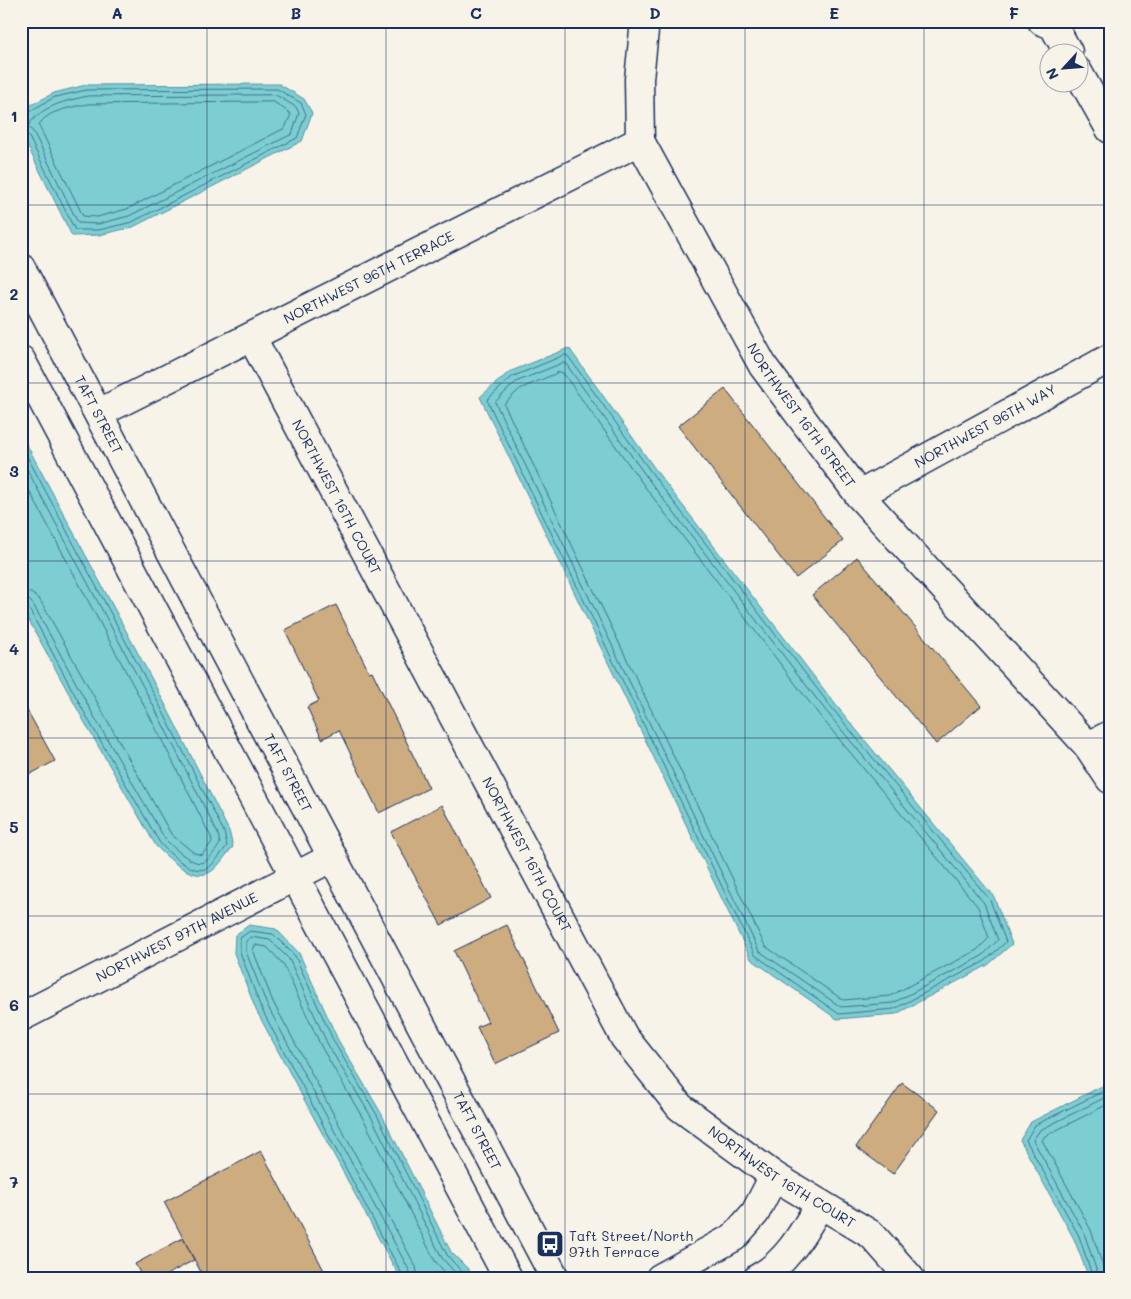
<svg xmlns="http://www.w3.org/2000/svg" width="1131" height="1299" viewBox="0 0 1131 1299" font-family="Mali,sans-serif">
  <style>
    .water { fill: #7cced2; stroke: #558ea4 }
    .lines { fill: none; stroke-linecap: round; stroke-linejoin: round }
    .shore { stroke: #426f8c; stroke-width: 1 }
    .building { fill: #cdac80; stroke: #1b2f5e }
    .minor-casing { stroke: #1b2f5e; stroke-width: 31 }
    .minor { stroke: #f7f3e8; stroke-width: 28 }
    .grid { fill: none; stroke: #1b2f5e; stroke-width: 1; stroke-opacity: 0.55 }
    .labels { text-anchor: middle; stroke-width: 5; stroke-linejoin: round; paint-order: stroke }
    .street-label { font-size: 14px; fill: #1b2f5e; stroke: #f7f3e8 }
    .poi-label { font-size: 14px; fill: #1b2f5e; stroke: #f7f3e8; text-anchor: start }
    .neatline { fill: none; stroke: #1b2f5e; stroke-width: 2 }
    .grid-label { font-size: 16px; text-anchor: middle; font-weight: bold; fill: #1b2f5e }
  </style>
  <rect width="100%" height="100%" fill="#f7f3e8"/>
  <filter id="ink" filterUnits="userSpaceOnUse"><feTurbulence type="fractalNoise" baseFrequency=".02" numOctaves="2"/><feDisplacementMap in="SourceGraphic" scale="10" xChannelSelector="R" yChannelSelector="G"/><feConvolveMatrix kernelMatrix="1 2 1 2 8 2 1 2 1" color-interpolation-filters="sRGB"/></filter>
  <g filter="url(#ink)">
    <g class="water">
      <path d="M279,84L304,99L312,113L302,141L133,227L99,235L72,236L21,133L25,108L54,93L86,85Z"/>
      <path d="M569,348L660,476L835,704L994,897L1012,944L988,965L896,1014L837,1019L751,959L480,397L509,372Z"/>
      <path d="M21,434L164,702L229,831L233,847C226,854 220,865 212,871C194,884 168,858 156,846L85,723L21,606Z"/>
      <path d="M249,925L276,929L299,953L338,1040L381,1113L451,1252L468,1269L473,1278H400L256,1010L234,953L235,935Z"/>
      <path d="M1110,1082V1278H1089L1074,1239L1020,1140L1031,1122Z"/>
    </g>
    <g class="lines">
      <g class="shore">
        <path d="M276,95L296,107L299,113L292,134L129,216L98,224L78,223L34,133L28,126C41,106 65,101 88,96Z"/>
        <path d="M274,102L291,114L285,128L127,209L97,217L83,216L39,126C45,110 74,107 88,104Z"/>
        <path d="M21,119L27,117L30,111L55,97L87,90L277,89L301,103L306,114L297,138L132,222L99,230H75L28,135L21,132"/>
        <path d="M565,355L568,356L656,479L831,707L990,900L1006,942L985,961L894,1009L839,1014L755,955L487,400L512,377Z"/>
        <path d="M563,363L566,364L651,483L826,711L984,903L998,940L982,956L893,1003L841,1007L759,951L495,402L516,382Z"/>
        <path d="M560,372L563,373L645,487L820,716L978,907L989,938L977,950L890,996L843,1000L765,946L504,404L520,389Z"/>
        <path d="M21,445L159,704L224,832L227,846C222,852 216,862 209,867C194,878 169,853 160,843L89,721L28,607L21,605"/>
        <path d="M21,458L154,707L218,834L220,844C216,850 210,859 204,862C193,867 172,846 165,839L95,718L33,604L28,599L21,598"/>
        <path d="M21,475L147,711L211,837L212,842L202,855L194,853L171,834L40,600L31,593L21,591"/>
        <path d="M404,1278L261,1008L240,952V938L250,931L273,934L295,956L334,1042L377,1115L447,1255L467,1278"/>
        <path d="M411,1278L409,1270L267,1005L246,952V941L251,937L270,940L289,959L328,1045L372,1118L442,1258L460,1278"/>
        <path d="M418,1278L416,1267L273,1002L253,950L255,945L267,947L283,964L322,1048L365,1122L435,1261L450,1278"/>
        <path d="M1093,1278L1079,1236L1026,1140L1035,1125L1110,1088"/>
        <path d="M1099,1278L1084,1233L1033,1140L1040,1130L1110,1095"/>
        <path d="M1107,1278L1091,1230L1042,1140L1045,1136L1110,1103"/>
      </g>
    </g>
    <g class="building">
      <path d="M725,389L843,541L796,578L678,426Z"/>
      <path d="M857,557L981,706L936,744L812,595Z"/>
      <path d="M336,605L369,672L372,671L429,788L379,813L339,730L322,739L307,707L319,701L285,630Z"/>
      <path d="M21,699L55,761L21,779Z"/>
      <path d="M442,805L491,898L441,925L391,832Z"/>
      <path d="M507,925L559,1033L495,1064L477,1027L488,1022L454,951Z"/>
      <path d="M902,1083L939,1110L893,1174L856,1147Z"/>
      <path d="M261,1151L328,1278H204L183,1238L164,1202Z"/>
      <path d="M183,1238L194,1260L161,1278H143L135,1264Z"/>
    </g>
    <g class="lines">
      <defs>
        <g id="minor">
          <path id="s1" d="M645,21L639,79L640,141L763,366L859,495L1088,746L1110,779"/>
          <path d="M1042,21L1053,25L1068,52"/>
          <path d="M1078,72L1110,129"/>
          <path id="s2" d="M21,268L555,1278"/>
          <path id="s3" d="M252,338L624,1037L680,1107L774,1176L872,1235L910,1278"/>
          <path d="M21,360L508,1278"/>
          <path id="s4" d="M99,413L640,141"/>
          <path id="s5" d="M859,495L1110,358"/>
          <path d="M1088,746L1110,735"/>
          <path id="s6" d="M21,1017L333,857"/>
          <path d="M660,1278L734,1237L755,1213L774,1176"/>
          <path d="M758,1278C788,1262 804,1231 820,1204"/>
        </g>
      </defs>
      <use href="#minor" class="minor-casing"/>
      <use href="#minor" class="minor"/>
    </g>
  </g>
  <path class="grid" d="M207,21V1278M386,21V1278M565,21V1278M745,21V1278M924,21V1278M21,205H1110M21,383H1110M21,561H1110M21,738H1110M21,916H1110M21,1094H1110"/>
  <defs>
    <symbol id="bus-square" viewBox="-11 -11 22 22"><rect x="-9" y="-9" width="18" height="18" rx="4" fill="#1b2f5e" stroke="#f7f3e8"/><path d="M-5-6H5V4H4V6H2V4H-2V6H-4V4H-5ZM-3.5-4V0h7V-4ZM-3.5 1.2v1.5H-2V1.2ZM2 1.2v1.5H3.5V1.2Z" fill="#fff"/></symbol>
  </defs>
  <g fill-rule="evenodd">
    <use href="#bus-square" x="534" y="1228" width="32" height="32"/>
  </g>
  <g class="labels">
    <g class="street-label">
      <text dy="5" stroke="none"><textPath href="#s4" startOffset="302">NORTHWEST 96TH TERRACE</textPath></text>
      <text dy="5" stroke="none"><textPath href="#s2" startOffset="166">TAFT STREET</textPath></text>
      <text dy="5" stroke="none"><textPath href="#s1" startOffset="439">NORTHWEST 16TH STREET</textPath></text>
      <text dy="5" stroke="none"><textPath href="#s5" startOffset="144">NORTHWEST 96TH WAY</textPath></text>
      <text dy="5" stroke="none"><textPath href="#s3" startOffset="180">NORTHWEST 16TH COURT</textPath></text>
      <text dy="5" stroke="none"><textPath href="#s2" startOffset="571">TAFT STREET</textPath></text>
      <text dy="5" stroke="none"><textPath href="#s3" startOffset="585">NORTHWEST 16TH COURT</textPath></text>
      <text dy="5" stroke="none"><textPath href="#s6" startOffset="175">NORTHWEST 97TH AVENUE</textPath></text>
      <text dy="5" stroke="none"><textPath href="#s2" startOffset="976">TAFT STREET</textPath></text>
      <text dy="5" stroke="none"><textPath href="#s3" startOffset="1005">NORTHWEST 16TH COURT</textPath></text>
    </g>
    <g class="poi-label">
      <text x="569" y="1241">Taft Street/North<tspan x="569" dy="16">97th Terrace</tspan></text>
    </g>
  </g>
  <rect width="1131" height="1299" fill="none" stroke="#f7f3e8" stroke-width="55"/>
  <g transform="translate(1064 68) rotate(244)"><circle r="24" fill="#f7f3e8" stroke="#9fa5b1"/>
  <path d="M0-4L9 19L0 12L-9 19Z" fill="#1b2f5e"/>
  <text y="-8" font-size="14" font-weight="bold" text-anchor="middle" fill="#1b2f5e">N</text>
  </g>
  <rect x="28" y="28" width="1076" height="1244" class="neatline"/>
  <g class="grid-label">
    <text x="117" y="19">A</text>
    <text x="296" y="19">B</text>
    <text x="476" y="19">C</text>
    <text x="655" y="19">D</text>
    <text x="834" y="19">E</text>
    <text x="1014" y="19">F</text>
    <text x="14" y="122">1</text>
    <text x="14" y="300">2</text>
    <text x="14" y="477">3</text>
    <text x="14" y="655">4</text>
    <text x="14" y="833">5</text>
    <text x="14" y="1011">6</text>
    <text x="14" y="1188">7</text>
  </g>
</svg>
